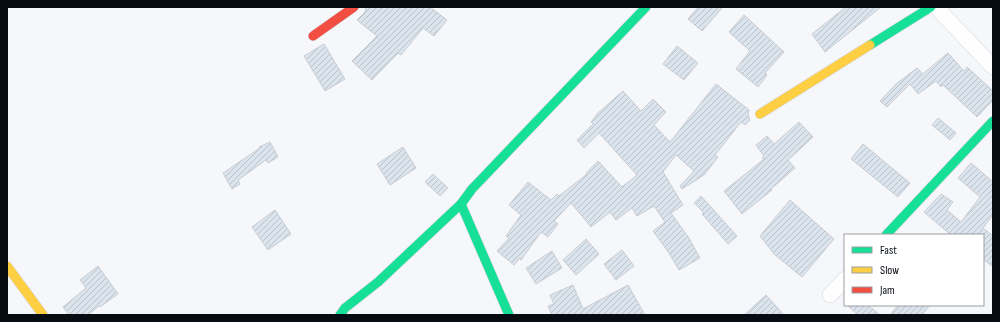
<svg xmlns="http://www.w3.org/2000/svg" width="1000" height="322" viewBox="0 0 1000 322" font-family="'Sofia Sans Condensed',sans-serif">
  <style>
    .building { fill: url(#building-hatch); stroke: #c9cdd2 }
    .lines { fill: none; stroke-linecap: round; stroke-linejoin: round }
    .street-casing { stroke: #cfd3d9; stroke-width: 16 }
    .fast-casing { stroke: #cfd3d9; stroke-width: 10 }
    .slow-casing { stroke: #cfd3d9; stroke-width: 10 }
    .jam-casing { stroke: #cfd3d9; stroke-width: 10 }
    .street { stroke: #fefefe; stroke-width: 15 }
    .fast { stroke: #16e098; stroke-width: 9 }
    .slow { stroke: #ffcf43; stroke-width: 9 }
    .jam { stroke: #f24e42; stroke-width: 9 }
  </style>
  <defs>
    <pattern id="building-hatch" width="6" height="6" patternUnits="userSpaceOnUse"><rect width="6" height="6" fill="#dbe3ed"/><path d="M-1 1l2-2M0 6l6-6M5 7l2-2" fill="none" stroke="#bac2ca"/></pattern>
  </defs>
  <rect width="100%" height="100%" fill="#f5f7fa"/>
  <g class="building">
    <path d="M366,7H430L447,20L434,36L423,28L401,55L398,53L372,80L352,61L377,36L357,20L365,12Z"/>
    <path d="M698,7H723L702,31L688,19Z"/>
    <path d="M846,7H881L825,52L812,34Z"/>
    <path d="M744,15L784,52L765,73L767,75L758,87L736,69L750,51L729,32Z"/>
    <path d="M324,44L345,79L325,91L304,56Z"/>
    <path d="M677,46L698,63L684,80L663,64Z"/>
    <path d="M948,53L964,71L967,67L993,91V100L977,117L943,85L941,87L936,81L918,94L910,84L887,107L880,101L896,84L917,68L922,73L919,77Z"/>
    <path d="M716,84L749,110L748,115L750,120L745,125L741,122L715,155L718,157L704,175L682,189L680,186L694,171L676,155L663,172L683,205L671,213L689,238L700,258L679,270L669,253L653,231L665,222L654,206L637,216L632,208L616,220L610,212L591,227L571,203L554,221L558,224L548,237L541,232L521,260L520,258L514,265L497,251L509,238L506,236L521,215L509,205L528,182L551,200L557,194L559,196L587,174L586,173L598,161L622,187L637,175L599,133L584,148L577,140L593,124L591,122L598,113L623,91L641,111L653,99L666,112L654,125L670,142Z"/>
    <path d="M938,118L956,133L950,140L932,125Z"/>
    <path d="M799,122L813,137L788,160L795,168L771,189L772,190L742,214L724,191L764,159L762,158L764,156L756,145L767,136L774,144Z"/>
    <path d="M270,142L278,157L268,163L266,160L238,180L240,184L232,189L223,173L260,148L259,147Z"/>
    <path d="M863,144L910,183L898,197L851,159Z"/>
    <path d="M403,147L416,168L390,185L377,164Z"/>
    <path d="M971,163L993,182V215L983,228L993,236V267L983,259V235H951L924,212L941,194L953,202L947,210L961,222L980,197L958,178Z"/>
    <path d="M433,174L448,188L440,196L425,182Z"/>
    <path d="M701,196L737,236L728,244L702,214L704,213L694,203Z"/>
    <path d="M790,200L834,239L802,277L774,254L760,236Z"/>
    <path d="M275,210L291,234L268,250L252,227Z"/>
    <path d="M586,239L599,254L576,275L563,260Z"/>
    <path d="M622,250L634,266L616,280L604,264Z"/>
    <path d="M552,251L562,268L536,284L526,268Z"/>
    <path d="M98,266L118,294L100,307L99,306L88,315H69L63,307L86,288L80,280Z"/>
    <path d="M573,285L583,309L628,285L645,315H552L548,306L554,304L550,295Z"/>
    <path d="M766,295L784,315H744Z"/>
    <path d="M847,305H868L880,315H858Z"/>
    <path d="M898,305H930L922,315H890Z"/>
  </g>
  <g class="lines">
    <defs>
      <g id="street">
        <path d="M936,7L993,67"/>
        <path d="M830,295L845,279"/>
      </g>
      <g id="fast">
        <path d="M870,45L931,7"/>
        <path d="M461,204L509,315"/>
        <path d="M886,235L993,121"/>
        <path d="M340,315L345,308L378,282L461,204L472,189L646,7"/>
      </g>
      <g id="slow">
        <path d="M760,114L870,45"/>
        <path d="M7,266L43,315"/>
      </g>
      <path id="jam" d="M313,36L354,7"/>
    </defs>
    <use href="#street" class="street-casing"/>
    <use href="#fast" class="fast-casing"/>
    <use href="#slow" class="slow-casing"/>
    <use href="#jam" class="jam-casing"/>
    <use href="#street" class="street"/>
    <use href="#fast" class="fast"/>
    <use href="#slow" class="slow"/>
    <use href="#jam" class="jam"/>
  </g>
  <rect width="1000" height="322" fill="none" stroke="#070c12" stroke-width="16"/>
  <rect x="844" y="234" width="140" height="72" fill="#ffffff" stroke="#9c9ea0"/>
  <rect x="852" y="247" width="20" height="6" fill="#16e098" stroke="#9c9ea0"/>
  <text x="880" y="254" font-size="12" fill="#070c12">Fast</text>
  <rect x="852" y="267" width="20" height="6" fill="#ffcf43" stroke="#9c9ea0"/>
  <text x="880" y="274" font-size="12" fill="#070c12">Slow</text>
  <rect x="852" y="287" width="20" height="6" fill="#f24e42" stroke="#9c9ea0"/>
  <text x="880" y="294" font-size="12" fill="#070c12">Jam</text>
</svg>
